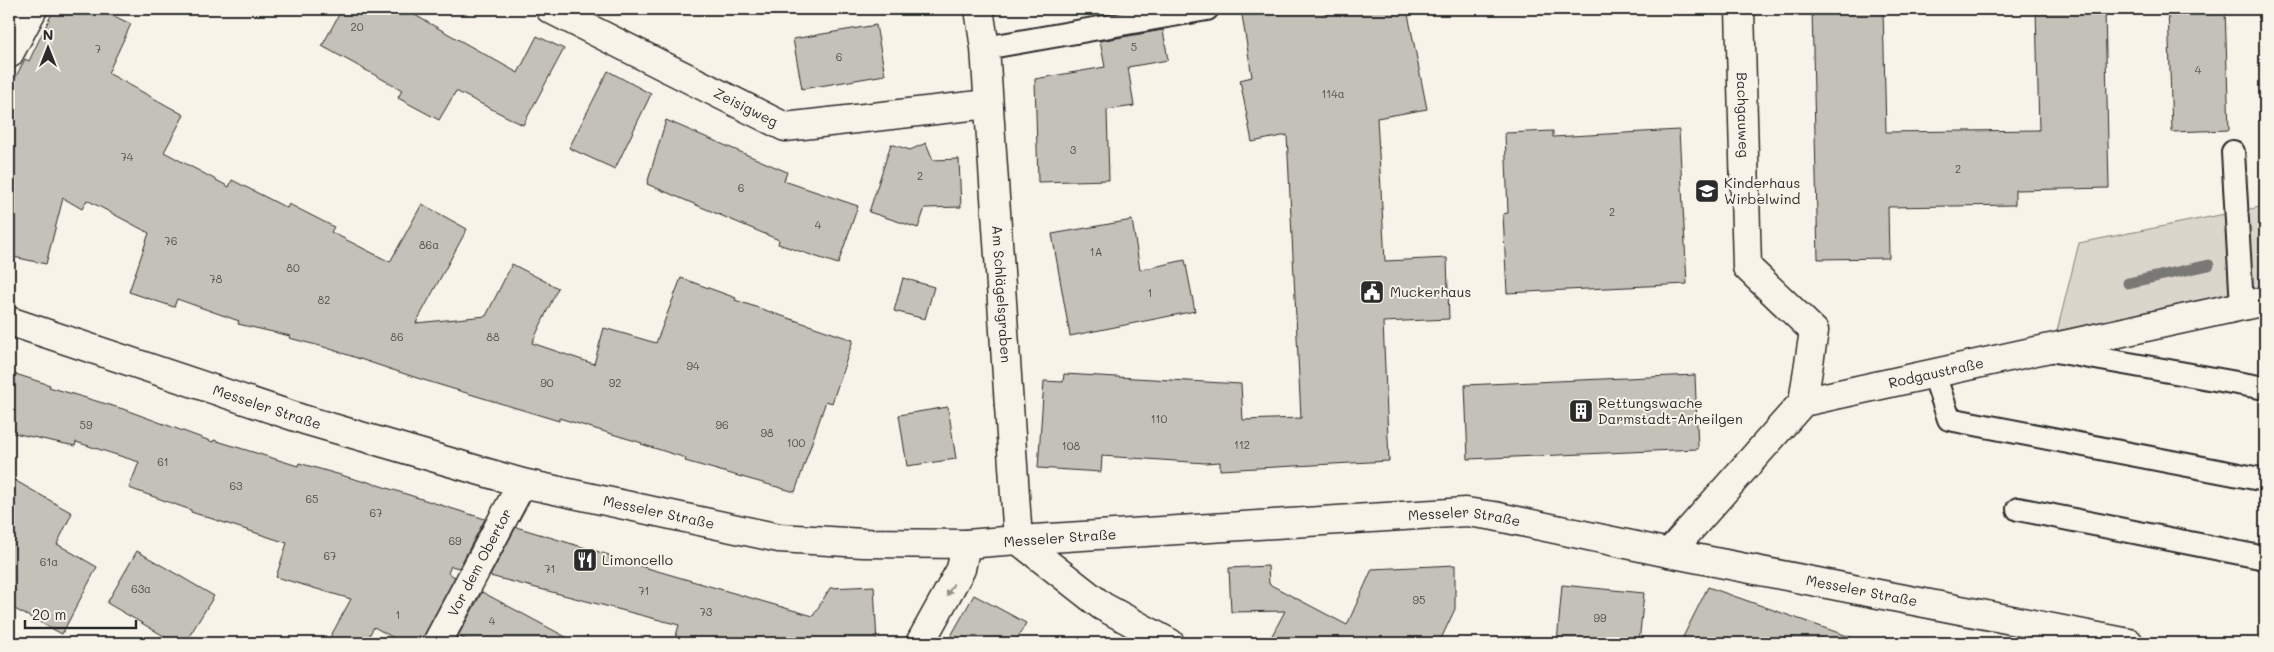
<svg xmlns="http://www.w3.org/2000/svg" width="2274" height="652" viewBox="0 0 2274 652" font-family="Mali,sans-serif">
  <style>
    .green { fill: #dad6cc; stroke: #82807c }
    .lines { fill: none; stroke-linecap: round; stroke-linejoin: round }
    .stream { stroke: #7a7874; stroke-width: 11 }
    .building { fill: #c4c1b9; stroke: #2b2b2b }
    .service-casing { stroke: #2b2b2b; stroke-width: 26 }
    .minor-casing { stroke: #2b2b2b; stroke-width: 31 }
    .tertiary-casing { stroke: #2b2b2b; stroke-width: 31 }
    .service { stroke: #f7f3e8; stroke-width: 22 }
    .minor { stroke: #f7f3e8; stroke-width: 28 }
    .tertiary { stroke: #f7f3e8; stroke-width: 28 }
    .oneway { fill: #918f8a }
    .labels { text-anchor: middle; stroke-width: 4; stroke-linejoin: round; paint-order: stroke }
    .number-label { font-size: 11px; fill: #51504e }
    .street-label { font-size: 14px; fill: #2b2b2b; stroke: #f7f3e8 }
    .poi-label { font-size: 14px; fill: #2b2b2b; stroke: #f7f3e8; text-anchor: start }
  </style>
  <rect width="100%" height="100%" fill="#f7f3e8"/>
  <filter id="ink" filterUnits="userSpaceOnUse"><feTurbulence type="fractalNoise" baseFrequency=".02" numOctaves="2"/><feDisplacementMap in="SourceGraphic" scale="10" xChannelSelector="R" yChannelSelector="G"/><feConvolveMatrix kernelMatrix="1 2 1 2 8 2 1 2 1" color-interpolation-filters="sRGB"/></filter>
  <g filter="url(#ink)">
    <path class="green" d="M2265,206V286L2057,331L2079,243Z"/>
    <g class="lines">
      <path class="stream" d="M2128,283L2209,265"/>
    </g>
    <g class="building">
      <path d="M54,9H99L131,24L108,73L184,115L164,152L229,187L232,180L287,208L289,204L334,227L331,232L390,262L422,204L467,229L416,323L486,316L512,264L558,288L532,343L594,364L604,328L656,343L681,278L736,298L735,300L853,340L832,403L826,401L795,492L685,461L686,458L641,444L642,443L559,418V421L417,378L324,347L289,338L290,336L238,324L239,321L177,299L174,307L129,292L149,233L87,200L82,209L63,198L46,264L9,256V90L25,59L29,61Z"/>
      <path d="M342,9H404L518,73L537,36L564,49L523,125L456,91L439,120L398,98L402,90L322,46Z"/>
      <path d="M1241,9H1324L1325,14L1354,9H1407L1427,109L1377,118L1385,261L1447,258L1449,319L1383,322L1389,461L1220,470V462L1205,463L1102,456L1101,472L1038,468L1044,381L1063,382L1064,374L1241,384L1243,420L1301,418L1287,135L1252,142L1240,80L1252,77Z"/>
      <path d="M1812,9H1883L1886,132L2039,130L2036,9H2105L2109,188L2015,190V205L1888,207L1889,258L1818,259Z"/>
      <path d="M2168,9H2225L2229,130L2172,132Z"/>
      <path d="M876,25L885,75L802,89L793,39Z"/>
      <path d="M1163,30L1168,60L1128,67L1134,106L1107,110L1109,180L1038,182L1035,79L1105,67L1100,41Z"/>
      <path d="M608,71L651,94L615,169L569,148Z"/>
      <path d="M666,120L787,172L784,181L858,206L838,264L778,244L779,240L647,184Z"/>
      <path d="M1679,130L1687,284L1507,293L1503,214L1508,213L1505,133L1553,131V137Z"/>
      <path d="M926,143L933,160L959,159L961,207L925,208L918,228L869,212L891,144L910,150Z"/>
      <path d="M1132,220L1140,270L1185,260L1195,311L1070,336L1052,234Z"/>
      <path d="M903,278L934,287L925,319L894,311Z"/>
      <path d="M9,372L50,385L49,387L123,409L213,442L214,440L298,466L299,463L365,482V481L485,519L459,568L451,566L448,573L455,577L420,643H403L374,627L365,643H327L351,599L276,577L287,543L191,512V510L129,488L139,462L76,442L75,446L9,432Z"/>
      <path d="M1695,375L1698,449L1468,459L1465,385Z"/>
      <path d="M948,407L956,459L907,466L899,415Z"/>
      <path d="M9,477L72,513L57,544L97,567L62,634L9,606Z"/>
      <path d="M516,527L609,555V557L813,616L830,588L874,586L877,643H674L679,625L490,576Z"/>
      <path d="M137,551L214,596L185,643H176L107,603Z"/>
      <path d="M1455,565V609L1439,643H1268L1285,611L1231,612L1229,568L1268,566L1269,584L1347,625L1372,569Z"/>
      <path d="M1562,585L1644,593L1639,643H1557Z"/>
      <path d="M1708,587L1856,639L1855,643H1680Z"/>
      <path d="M482,592L577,643H472L458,636Z"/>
      <path d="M974,595L1026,623L1015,643H947Z"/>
    </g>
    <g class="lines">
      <defs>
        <g id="service">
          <path d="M985,48L1207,9"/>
          <path d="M2233,152L2242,306"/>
          <path d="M2050,350L2265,388"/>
          <path d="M1934,374L1949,419L2265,480"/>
          <path d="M2018,509L2265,558"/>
        </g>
        <g id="minor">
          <path id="s1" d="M550,9L785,127L988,104"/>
          <path id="s2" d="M979,9L985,48L1018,540L1466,512L1494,516L1669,553L2129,643"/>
          <path id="s3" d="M1740,9L1747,267L1814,331L1803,402"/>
          <path d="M9,54L33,9"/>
          <path id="s4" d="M1669,553L1803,402L2265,301"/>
          <path id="s5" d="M437,643L522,483"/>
          <path d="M920,643L961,569L966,544"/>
        </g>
        <g id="tertiary">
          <path id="s6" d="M9,321L305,420L522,483L779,538L863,543L966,544L1018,540L1102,606L1170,643"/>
        </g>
      </defs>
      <use href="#service" class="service-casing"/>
      <use href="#minor" class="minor-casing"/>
      <use href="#tertiary" class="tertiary-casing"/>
      <use href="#service" class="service"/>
      <use href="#minor" class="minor"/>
      <use href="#tertiary" class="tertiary"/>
    </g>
    <defs><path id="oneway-solid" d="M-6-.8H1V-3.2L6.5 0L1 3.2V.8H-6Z" transform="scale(1.25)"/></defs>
    <use class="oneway" href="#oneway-solid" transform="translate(950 590) rotate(119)"/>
  </g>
  <defs>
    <symbol id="school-square" viewBox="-11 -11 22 22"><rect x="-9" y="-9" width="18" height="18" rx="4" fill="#2b2b2b" stroke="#f7f3e8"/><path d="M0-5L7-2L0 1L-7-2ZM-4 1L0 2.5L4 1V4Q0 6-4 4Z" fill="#fff"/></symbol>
    <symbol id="civic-square" viewBox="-11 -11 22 22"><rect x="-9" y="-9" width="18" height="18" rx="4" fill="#2b2b2b" stroke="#f7f3e8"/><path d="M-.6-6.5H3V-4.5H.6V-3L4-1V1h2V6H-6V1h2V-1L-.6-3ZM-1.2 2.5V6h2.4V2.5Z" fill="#fff"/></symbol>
    <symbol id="building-square" viewBox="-11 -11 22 22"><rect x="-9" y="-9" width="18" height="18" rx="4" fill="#2b2b2b" stroke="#f7f3e8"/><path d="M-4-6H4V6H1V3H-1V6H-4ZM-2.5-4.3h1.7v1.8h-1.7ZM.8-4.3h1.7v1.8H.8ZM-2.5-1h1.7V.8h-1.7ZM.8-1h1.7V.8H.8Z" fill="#fff"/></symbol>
    <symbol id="restaurant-square" viewBox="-11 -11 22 22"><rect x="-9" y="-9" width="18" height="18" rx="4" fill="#2b2b2b" stroke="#f7f3e8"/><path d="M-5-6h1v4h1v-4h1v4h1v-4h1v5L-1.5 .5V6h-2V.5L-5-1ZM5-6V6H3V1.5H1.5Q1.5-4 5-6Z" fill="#fff"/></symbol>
  </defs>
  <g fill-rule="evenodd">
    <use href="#school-square" x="1693" y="177" width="28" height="28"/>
    <use href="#civic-square" x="1358" y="278" width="28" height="28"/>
    <use href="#building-square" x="1567" y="397" width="28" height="28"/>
    <use href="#restaurant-square" x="571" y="546" width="28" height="28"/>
  </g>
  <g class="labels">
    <g class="number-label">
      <text x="357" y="31">20</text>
      <text x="1134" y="51">5</text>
      <text x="98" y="53">7</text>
      <text x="839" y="61">6</text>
      <text x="2198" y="74">4</text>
      <text x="1333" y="98">114a</text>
      <text x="1073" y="154">3</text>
      <text x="127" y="161">74</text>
      <text x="1958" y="173">2</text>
      <text x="920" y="180">2</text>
      <text x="741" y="192">6</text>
      <text x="1612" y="216">2</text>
      <text x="818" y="229">4</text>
      <text x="171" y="245">76</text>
      <text x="429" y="249">86a</text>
      <text x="1096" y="256">1A</text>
      <text x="293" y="272">80</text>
      <text x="216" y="283">78</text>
      <text x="1150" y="297">1</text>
      <text x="324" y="304">82</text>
      <text x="397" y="341">86</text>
      <text x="493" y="341">88</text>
      <text x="693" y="370">94</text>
      <text x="547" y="387">90</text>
      <text x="615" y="387">92</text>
      <text x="1159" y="423">110</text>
      <text x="86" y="429">59</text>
      <text x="722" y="429">96</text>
      <text x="767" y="437">98</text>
      <text x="796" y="447">100</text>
      <text x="1242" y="449">112</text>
      <text x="1071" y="450">108</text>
      <text x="163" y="466">61</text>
      <text x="236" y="490">63</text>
      <text x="312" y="503">65</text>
      <text x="376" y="517">67</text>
      <text x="455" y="545">69</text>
      <text x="330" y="560">67</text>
      <text x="49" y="566">61a</text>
      <text x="550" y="573">71</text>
      <text x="141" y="593">63a</text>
      <text x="644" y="595">71</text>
      <text x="1419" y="604">95</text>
      <text x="706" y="616">73</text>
      <text x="398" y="619">1</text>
      <text x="1600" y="622">99</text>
      <text x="492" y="625">4</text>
    </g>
    <g class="street-label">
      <text dy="5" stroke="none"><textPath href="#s1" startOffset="219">Zeisigweg</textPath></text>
      <text dy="5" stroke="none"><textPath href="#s3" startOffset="106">Bachgauweg</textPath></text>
      <text dy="5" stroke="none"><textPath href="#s2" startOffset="286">Am Schlägelsgraben</textPath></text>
      <text dy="5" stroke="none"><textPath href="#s4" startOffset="338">Rodgaustraße</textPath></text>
      <text dy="5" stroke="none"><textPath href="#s6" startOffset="272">Messeler Straße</textPath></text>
      <text dy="5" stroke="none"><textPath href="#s6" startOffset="678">Messeler Straße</textPath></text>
      <text dy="5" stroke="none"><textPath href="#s2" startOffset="980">Messeler Straße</textPath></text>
      <text transform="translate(1060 538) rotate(-4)" y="5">Messeler Straße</text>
      <text dy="5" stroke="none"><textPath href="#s5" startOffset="91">Vor dem Obertor</textPath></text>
      <text dy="5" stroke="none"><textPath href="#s2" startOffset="1385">Messeler Straße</textPath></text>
    </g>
    <g class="poi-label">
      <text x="1724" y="188">Kinderhaus<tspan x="1724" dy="16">Wirbelwind</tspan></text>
      <text x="1390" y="297">Muckerhaus</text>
      <text x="1598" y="408">Rettungswache<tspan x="1598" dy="16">Darmstadt-Arheilgen</tspan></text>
      <text x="602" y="565">Limoncello</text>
    </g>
  </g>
  <rect width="2274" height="652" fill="none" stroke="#f7f3e8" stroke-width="30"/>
  <rect x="15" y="15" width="2244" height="622" fill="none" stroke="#2b2b2b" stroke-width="2" filter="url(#ink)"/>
  <g transform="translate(48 48)" stroke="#f7f3e8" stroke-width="4" paint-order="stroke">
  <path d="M0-4L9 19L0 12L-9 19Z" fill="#2b2b2b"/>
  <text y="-8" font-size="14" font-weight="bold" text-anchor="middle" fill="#2b2b2b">N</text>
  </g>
  <path d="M25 620v8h111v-8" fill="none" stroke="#2b2b2b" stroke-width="2.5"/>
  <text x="32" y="620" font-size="15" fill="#2b2b2b" stroke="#f7f3e8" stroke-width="4" paint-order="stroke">20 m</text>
</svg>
